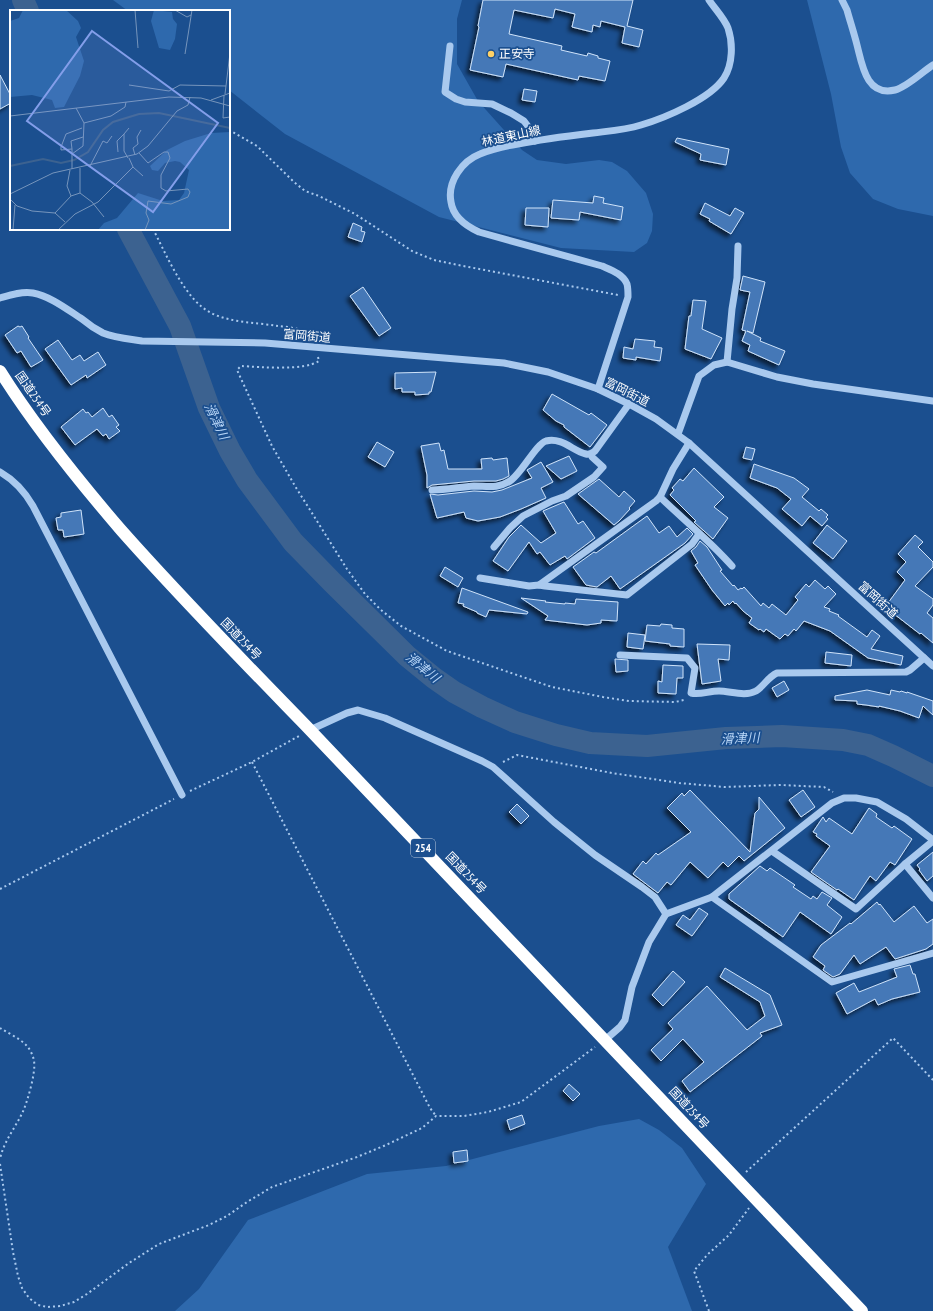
<svg xmlns="http://www.w3.org/2000/svg" width="933" height="1311" viewBox="0 0 933 1311" font-family="'PT Sans Narrow','Noto Sans JP',sans-serif">
  <style>
    .green { fill: #2e69ad }
    .lines { fill: none; stroke-linecap: round; stroke-linejoin: round }
    .river { stroke: #3c6290; stroke-width: 22 }
    .building { fill: #4478b7; stroke: #cfe3fa; filter: url(#shadow) }
    .path { stroke: #a9c9ee; stroke-width: 2; stroke-dasharray: 2 3; stroke-linecap: butt }
    .minor { stroke: #a9c9ee; stroke-width: 7 }
    .highway { stroke: #fff; stroke-width: 12 }
    .poi-dot { fill: #ffd166; stroke: #1b4f8f; stroke-width: 1.5 }
    .labels { text-anchor: middle; stroke-width: 3.5; stroke-linejoin: round; paint-order: stroke }
    .shield { fill: #1b4f8f; stroke: #bbcadd; stroke-width: 1 }
    .shield-label { font-size: 11px; font-weight: bold; fill: #fff }
    .poi-label { font-size: 12px; fill: #fff; stroke: #1b4f8f; text-anchor: start }
    .street-label { font-size: 12px; fill: #fff; stroke: #1b4f8f }
    .water-label { font-size: 13px; font-style: italic; fill: #b5d3f5; stroke: #1b4f8f }
    .inset-river { fill: none; stroke: #3c6290; stroke-width: 2 }
    .inset-road { fill: none; stroke: #7695bc; stroke-width: 1 }
    .view { fill: #839eea; fill-opacity: 0.15; stroke: #839eea; stroke-width: 2 }
    .inset-edge { fill: none; stroke: #fff; stroke-width: 2 }
  </style>
  <defs>
    <filter id="shadow"><feDropShadow dx="-3.5" dy="3.5" stdDeviation="2" flood-color="#0009"/></filter>
  </defs>
  <rect width="100%" height="100%" fill="#1b4f8f"/>
  <g class="green">
    <path d="M113,0H462L457,19V64L478,101L522,150L537,160L566,164L599,160L612,162L627,171L646,193L653,214L652,231L647,243L634,252L561,248L439,217L285,134L229,90V11H128Z"/>
    <path d="M807,0H933V216L898,209L873,199L850,173L841,147L831,94Z"/>
    <path d="M639,1119L659,1130L682,1148L706,1184L668,1247L692,1311H175L199,1289L248,1220L367,1174L446,1166L599,1126Z"/>
  </g>
  <g class="lines">
    <g class="river">
      <path d="M23,0L28,11"/>
      <path d="M128,229L180,326L209,408L230,451L247,480L293,542L332,582L407,656L434,678L454,692L482,707L515,722L556,735L590,743L647,746L726,738L782,736L843,740L868,745L893,756L933,776"/>
    </g>
  </g>
  <g class="building">
    <path d="M483,0H633L627,26L643,30L639,47L622,43L625,27L601,21L600,27L593,25L592,32L572,27L575,14L555,9L553,18L514,10L509,34L562,46L561,50L587,56L588,53L598,56V58L610,61L605,81L579,76L578,80L506,64L503,77L470,70L479,27L478,26Z"/>
    <path d="M0,75L11,96V103L0,109Z"/>
    <path d="M524,89L537,91L535,102L522,100Z"/>
    <path d="M677,138L729,149L726,165L700,160L701,154L675,142Z"/>
    <path d="M594,196L604,198L603,203L623,207L621,220L580,212L579,220L551,218L553,200L593,203Z"/>
    <path d="M705,203L730,216L735,208L744,213L731,234L709,221L710,219L700,214Z"/>
    <path d="M526,208H549L548,227L525,225Z"/>
    <path d="M353,223L362,227L361,231L365,232L362,242L348,237Z"/>
    <path d="M743,276L765,282L753,333L747,331L761,338L760,341L785,351L779,365L748,351L750,345L742,341L746,331L742,330L750,292L740,290Z"/>
    <path d="M363,287L391,328L379,336L350,296Z"/>
    <path d="M693,300L706,301L702,329L722,338L711,359L685,349L689,316H691Z"/>
    <path d="M18,326L20,327L22,326L29,337L28,338L43,360L31,367L21,351L17,353L5,335Z"/>
    <path d="M635,339L655,341L654,347L662,348L660,361L636,357V360L623,358L624,347L633,349Z"/>
    <path d="M58,340L72,360L80,355L84,361L98,352L106,365L87,378L86,375L71,385L45,349Z"/>
    <path d="M436,372L431,392H429V394L415,395V392H402V388L395,389V373Z"/>
    <path d="M552,394L589,415L591,413L607,425L590,447L564,427V425L556,421L543,410Z"/>
    <path d="M103,408L109,417L112,415L119,425L116,427L120,431L109,439L106,434L103,436L97,429L75,445L61,427L83,409L86,413L88,412L92,417Z"/>
    <path d="M377,442L394,452L385,467L368,457Z"/>
    <path d="M439,443L441,451L444,450L448,469H482L481,459L492,458L493,460L507,458L509,476L503,479L496,481H474L432,485L427,488V475L421,446Z"/>
    <path d="M746,447L755,449L752,460L743,458Z"/>
    <path d="M569,456L577,471L561,479L546,466Z"/>
    <path d="M541,462L553,482L541,488L546,498L521,509L500,517L478,521L466,518L464,512L437,518L430,494L438,495L474,491L492,492L502,490L532,478L527,470Z"/>
    <path d="M754,464L794,478L809,489L802,497L819,511L821,509L828,515L826,517L828,519L822,526L810,516L802,526L782,509L791,499L777,488L750,478Z"/>
    <path d="M694,468L724,497L714,507L728,518L713,539L694,522L696,521L670,495L674,490L672,488L680,479L683,481Z"/>
    <path d="M599,479L619,497L624,491L635,501L629,508L630,509L619,521L614,525L578,494Z"/>
    <path d="M564,502L578,524L583,521L595,538L567,559L565,556L550,565L540,552L537,554L529,542L508,571L493,561L509,537L521,525L541,543L556,533L543,511Z"/>
    <path d="M81,510L84,534L64,537L63,530H58L56,518L61,517V513Z"/>
    <path d="M647,516L659,533L669,526L677,537L687,528L693,534L685,543L620,589L611,576L597,587L586,585L573,567L594,552L596,553Z"/>
    <path d="M827,525L847,541L833,559L813,543Z"/>
    <path d="M915,535L923,542L918,547L933,562V567L915,586L933,599V605L927,613L933,618V643L921,633L920,634L885,607L905,580L897,572L906,562L898,554Z"/>
    <path d="M700,541L707,547L722,570L720,571L733,586L734,585L738,590L741,588L742,589L744,587L761,606L763,603L769,608L772,604L786,615L798,600L795,597L806,584L809,587L815,580L825,589L828,586L836,594L824,607L830,609L829,611L839,615L838,616L867,637L872,630L880,636L871,649L903,656L901,665L868,658L830,631L804,621L796,631L794,629L788,636L785,634L780,639L766,629L764,632L760,629L759,630L749,623L752,618L743,611L736,603L735,604L733,601L729,605L728,603L725,606L712,590L695,565L698,563L691,551L696,547Z"/>
    <path d="M445,567L463,578L458,587L440,576Z"/>
    <path d="M462,588L528,612L527,614L489,610L486,617L477,613V612L463,606L464,604L458,603Z"/>
    <path d="M521,598L546,601L545,602L565,604V603L575,604L576,599L618,602L617,621L601,620V623L587,625L545,620L548,616Z"/>
    <path d="M661,624L672,625V628L684,629V647L670,646V644L645,641L647,625L660,626Z"/>
    <path d="M628,633L645,635L643,649L627,647Z"/>
    <path d="M697,644L730,645L729,660L718,659L721,681L702,684Z"/>
    <path d="M826,652L852,655L851,666L825,663Z"/>
    <path d="M615,659L628,660V671L616,672Z"/>
    <path d="M663,665L683,666V678H677L676,694L658,693V681L662,682Z"/>
    <path d="M784,681L789,690L777,697L772,688Z"/>
    <path d="M867,690L890,695L891,690L900,692L901,691L907,693V692L933,701V715L923,706L919,718L900,711L879,706V707L866,705L857,704V701L835,700V696Z"/>
    <path d="M690,790L750,852L755,813L759,809V797L785,828L744,861L739,856L728,867L723,862L708,878L690,862L671,885L667,882L658,893L633,874L643,861L646,864L656,853L658,855L691,832L667,808L682,793L684,796Z"/>
    <path d="M803,790L815,807L801,817L789,800Z"/>
    <path d="M517,804L529,816L521,824L509,812Z"/>
    <path d="M869,808L877,814L876,817L892,828L894,826L912,839L895,865L890,862L876,881L870,876L854,900L838,889L837,890L811,872L830,846L816,836L817,834L813,832L823,817L826,822L829,818L852,834Z"/>
    <path d="M933,852V876L927,881L919,870L920,869L917,865Z"/>
    <path d="M760,866L767,871L770,868L795,885L793,887L811,899L813,896L817,899L822,892L832,898L827,905L842,917L831,934L800,912L783,937L729,899V894Z"/>
    <path d="M877,902L879,905L880,904L894,922L914,906L927,923L933,919V944L926,949L895,959L886,947L860,964L854,955L840,974L833,977L823,970L825,966L813,957L821,945L850,923L851,924Z"/>
    <path d="M699,908L708,914L692,936L676,925L683,915L690,920Z"/>
    <path d="M910,965L913,974H915L920,992L892,999L878,1005L875,999L847,1014L836,993L854,983L859,992L897,977L894,969Z"/>
    <path d="M725,968L770,995L782,1025L760,1033L762,1036L690,1092L682,1081L704,1062L683,1039L661,1061L651,1050L673,1029L668,1023L707,986L747,1030L765,1016L760,1002L720,977Z"/>
    <path d="M673,971L685,982L663,1006L652,995Z"/>
    <path d="M569,1084L580,1094L573,1101L563,1091Z"/>
    <path d="M522,1115L525,1124L510,1130L507,1120Z"/>
    <path d="M467,1150L468,1161L454,1163L453,1152Z"/>
  </g>
  <g class="lines">
    <g class="path">
      <path d="M229,130L257,146L294,182L305,191L319,196L355,214L412,251L434,260L458,265L618,295"/>
      <path d="M153,229C165,252 181,290 202,307C221,323 254,322 278,326C289,327 302,328 310,336"/>
      <path d="M318,357L319,361C304,371 260,367 241,366L237,370L272,446L295,486L347,569L365,594L381,610L401,626L447,651L552,687L603,697L629,701L675,702L684,700"/>
      <path d="M252,762L430,1108L436,1116"/>
      <path d="M503,762L517,755L612,773L679,783L725,787L781,785L824,787L833,792"/>
      <path d="M190,791L252,762L299,736"/>
      <path d="M0,889L174,799"/>
      <path d="M0,1028C8,1033 19,1038 26,1045C30,1049 33,1055 34,1061C36,1072 28,1099 24,1109C17,1126 4,1140 0,1159"/>
      <path d="M0,1164L13,1252L18,1276L22,1288L29,1298L38,1305L47,1307L60,1306L74,1302L87,1294L129,1263L159,1244L209,1225L227,1216L247,1202L272,1187L357,1157L386,1145L422,1128L436,1116H464L488,1112L521,1102L595,1047"/>
      <path d="M746,1172L893,1038L933,1080"/>
      <path d="M709,1311L694,1271L707,1255L729,1235L749,1208"/>
    </g>
    <g class="minor">
      <path d="M842,0L847,10C850,21 854,33 857,45C862,64 866,97 895,90C907,87 922,72 933,65"/>
      <path d="M450,46L445,92L456,99L465,102L492,104L511,113L524,121L530,129L535,141"/>
      <path d="M0,298C10,295 22,291 33,293C50,296 68,310 82,319C88,324 95,329 103,333C115,338 129,339 142,341L265,343L504,363L548,372L598,389L629,404L656,419L689,443L933,666"/>
      <path d="M727,362L732,309L737,278L738,246"/>
      <path d="M598,389L628,297C628,293 628,288 627,284C623,274 611,270 602,266L479,232C466,226 453,217 451,202C447,182 462,161 480,154C492,149 505,146 518,144C543,139 568,136 593,133C609,131 625,130 641,125C665,118 710,99 724,78C733,64 733,43 728,28C724,18 715,9 709,0"/>
      <path d="M678,434L699,376L714,365L727,362L777,377L813,384L933,401"/>
      <path d="M0,472C14,480 25,492 33,506L182,795"/>
      <path d="M432,490C446,490 460,487 474,486C487,486 498,489 510,481C522,473 536,444 546,441C562,437 573,451 586,454C590,455 592,453 595,451L629,404"/>
      <path d="M660,497C684,520 710,541 732,566"/>
      <path d="M494,547L510,528L523,516L552,501L566,496L594,477L603,467L592,457L591,454"/>
      <path d="M480,578L529,586L539,585L656,501L660,497L673,469L689,443"/>
      <path d="M539,585L545,586L627,595L692,544L699,534"/>
      <path d="M620,655L687,658L695,668L691,693C700,695 709,691 719,691C730,691 745,697 756,691C764,686 768,677 777,673L906,672L910,670L924,658"/>
      <path d="M310,730L347,713L358,710L385,718L482,761L493,767L554,822L595,855L642,887L655,897L666,914"/>
      <path d="M933,841L905,864L933,898"/>
      <path d="M772,851L856,909L905,864"/>
      <path d="M712,897L832,982L933,953"/>
      <path d="M605,1040L620,1027L625,1020L632,987L649,942L666,914L712,897L832,803L844,798H856L877,802L906,819L933,840"/>
    </g>
    <path class="highway" d="M0,371C35,427 78,480 121,530C182,599 246,664 310,730L862,1311"/>
  </g>
  <circle class="poi-dot" cx="491" cy="54" r="4"/>
  <g class="labels">
    <rect class="shield" x="411" y="839" width="24" height="18" rx="3"/>
    <g class="shield-label">
      <text x="423" y="852">254</text>
    </g>
    <g class="poi-label">
      <text x="499" y="58">正安寺</text>
    </g>
    <g class="street-label">
      <text transform="translate(511 136) rotate(-12)" y="4">林道東山線</text>
      <text transform="translate(307 336) rotate(5)" y="4">富岡街道</text>
      <text transform="translate(627 392) rotate(27)" y="4">富岡街道</text>
      <text transform="translate(33 394) rotate(55)" y="4">国道254号</text>
      <text transform="translate(878 600) rotate(42)" y="4">富岡街道</text>
      <text transform="translate(241 639) rotate(46)" y="4">国道254号</text>
      <text transform="translate(466 873) rotate(46)" y="4">国道254号</text>
      <text transform="translate(689 1108) rotate(47)" y="4">国道254号</text>
    </g>
    <g class="water-label">
      <text transform="translate(217 421) rotate(64)" y="5">滑津川</text>
      <text transform="translate(423 667) rotate(39)" y="5">滑津川</text>
      <text transform="translate(740 738) rotate(-3)" y="5">滑津川</text>
    </g>
  </g>
  <g transform="translate(10 10)">
    <rect width="220" height="220" fill="#1b4f8f"/>
    <path d="M13,0H56L68,11L71,18L66,27L74,51L70,66L54,97L45,98L42,90L22,85L0,87V11L9,8ZM144,0L162,2L163,9L167,14L165,29L160,40L149,38L141,11ZM220,122V220H88L94,213L107,208L128,183L153,191L169,190L174,183L179,160L170,152L165,151L155,153L148,161L142,160L140,156L157,140L175,131L201,123Z" fill="#2e69ad"/>
    <path class="inset-river" d="M0,156L33,149L51,153L64,150L78,142L93,120L103,112L129,104L149,103L220,118"/>
    <path class="inset-road" d="M125,0L128,38M165,0L177,7L181,5M175,44L182,0M119,75L159,81L170,75L216,76M215,84L220,43M214,85L213,108L220,107M201,90L220,83M0,106L159,87L191,88L220,96M74,113L101,106L115,97L116,92M62,139L61,131L73,127M108,142L107,131L114,124M129,143L138,153L154,142H158L160,148L151,165V178L156,181L178,179L180,182L178,187L161,194L138,191L136,203L139,210L135,220M62,144L73,136L74,113L66,98M125,145L123,138L128,134L127,127L131,120M118,148L114,141V124L119,118M119,148L123,157L133,166M80,156L93,131L97,133L102,126M62,159V139L51,140V137L56,124L72,118M60,160L57,176L61,186M70,183V158M0,184L43,163L127,144L138,136L167,101L178,95L180,87M0,189L7,196L22,201L45,203L55,212M45,203L61,186L70,183L82,192L94,207M3,220L5,195M48,220L65,204L88,192L123,157"/>
    <path class="view" d="M82,21L208,113L143,202L17,111Z"/>
    <rect width="220" height="220" class="inset-edge"/>
  </g>
</svg>
